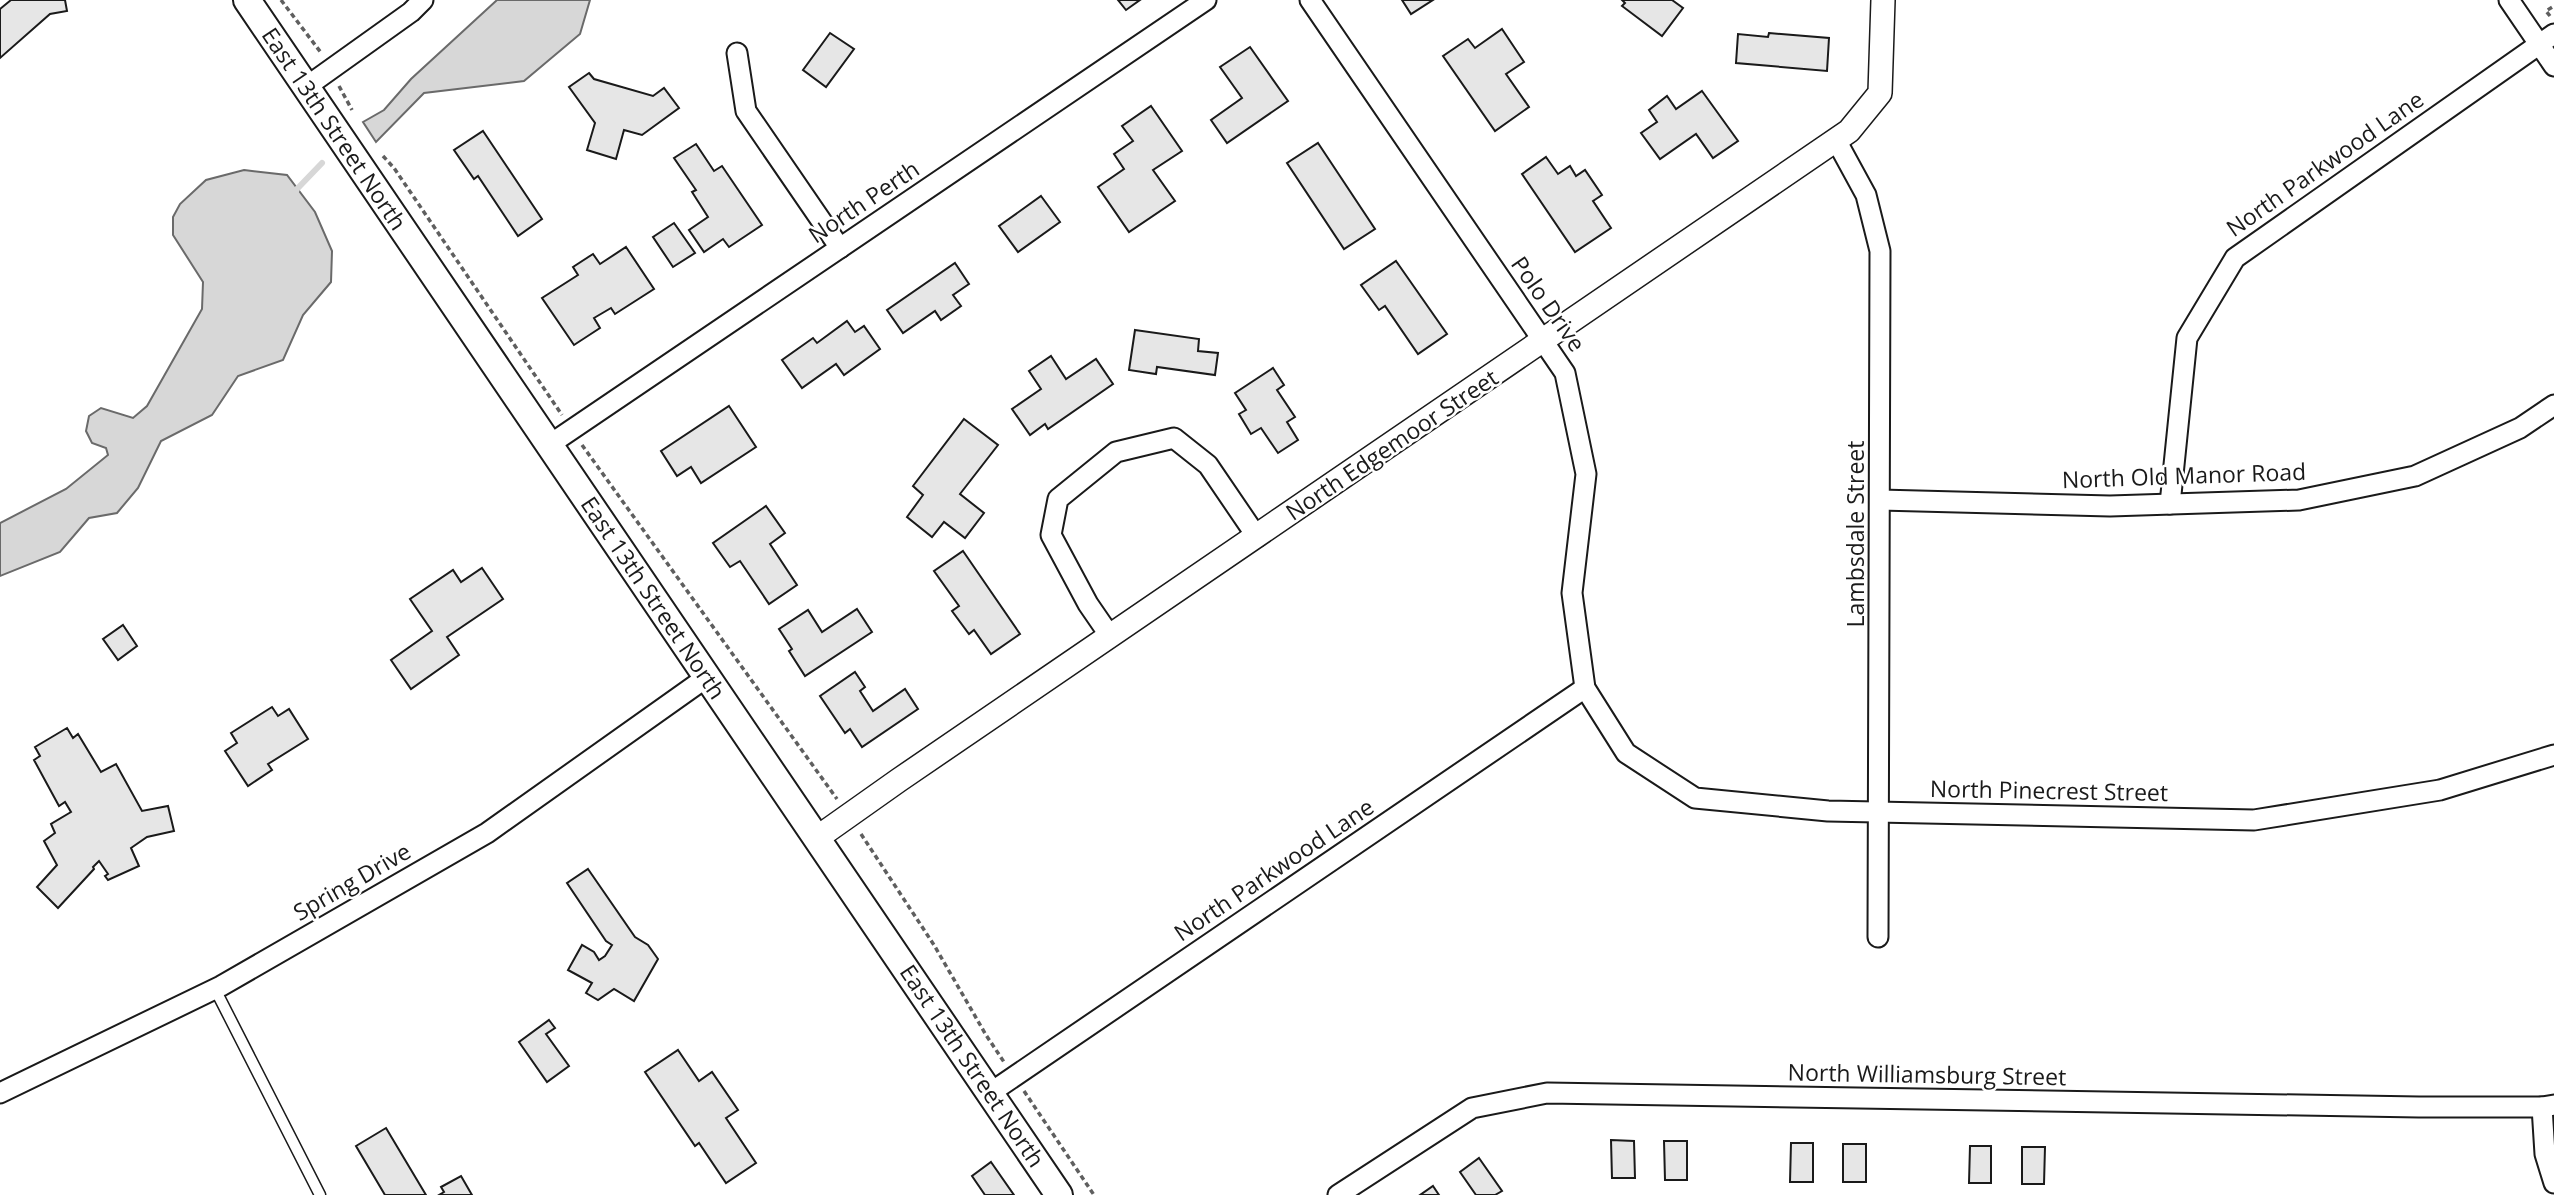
<svg xmlns="http://www.w3.org/2000/svg" width="2554" height="1195" viewBox="0 0 2554 1195" font-family="'Open Sans',sans-serif">
  <style>
    .water { fill: #d7d7d7; stroke: #6a6a6a; stroke-width: 2 }
    .lines { fill: none; stroke-linecap: round; stroke-linejoin: round }
    .stream { stroke: #d7d7d7; stroke-width: 6 }
    .building { fill: #e6e6e6; stroke: #1a1a1a; stroke-width: 2 }
    .service-casing { stroke: #1a1a1a; stroke-width: 13 }
    .minor-casing { stroke: #1a1a1a; stroke-width: 23 }
    .tertiary-casing { stroke: #1a1a1a; stroke-width: 26 }
    .secondary-casing { stroke: #1a1a1a; stroke-width: 30 }
    .path { stroke: #5f5f5f; stroke-width: 3.5; stroke-dasharray: 5 3.5; stroke-linecap: butt }
    .service { stroke: #fff; stroke-width: 10 }
    .minor { stroke: #fff; stroke-width: 19 }
    .tertiary { stroke: #fff; stroke-width: 23 }
    .secondary { stroke: #fff; stroke-width: 26 }
    .labels { text-anchor: middle; stroke-width: 5; stroke-linejoin: round; paint-order: stroke }
    .street-label { font-size: 23px; fill: #1a1a1a; stroke: #fff }
  </style>
  <rect width="100%" height="100%" fill="#fff"/>
  <g class="water">
    <path d="M497,0H590L580,34L524,81L424,93L376,142L363,122L384,110L411,79Z"/>
    <path d="M244,170L287,175L315,212L332,251L331,282L303,315L283,360L238,376L212,415L161,441L138,488L117,513L89,518L60,552L0,576V523L66,489L108,455L106,448L92,443L86,431L89,416L101,408L133,418L147,406L202,309L203,282L173,235V217L180,204L206,180Z"/>
  </g>
  <g class="lines">
    <path class="stream" d="M295,194L297,189L322,163"/>
  </g>
  <g class="building">
    <path d="M11,0H65L67,11L50,14L0,58V9Z"/>
    <path d="M1118,0H1140L1126,10Z"/>
    <path d="M1402,0H1433L1411,14Z"/>
    <path d="M1622,0H1672L1683,8L1662,36L1622,6L1625,3Z"/>
    <path d="M1502,29L1524,62L1506,74L1529,107L1495,131L1443,56L1468,39L1475,48Z"/>
    <path d="M830,33L854,49L826,87L803,70Z"/>
    <path d="M1769,33L1829,38L1827,71L1736,63L1738,34L1768,37Z"/>
    <path d="M1250,47L1288,101L1227,143L1211,120L1242,98L1220,67Z"/>
    <path d="M589,73L594,79L653,96L664,88L679,108L642,135L624,130L616,159L587,150L595,123L569,87Z"/>
    <path d="M1702,91L1738,141L1713,158L1696,134L1660,159L1641,133L1657,122L1649,110L1667,96L1676,109Z"/>
    <path d="M1151,106L1182,151L1153,170L1175,201L1129,232L1098,187L1124,169L1114,154L1133,141L1122,126Z"/>
    <path d="M483,131L542,219L518,236L478,176L474,179L454,150Z"/>
    <path d="M1318,143L1375,229L1344,249L1287,163Z"/>
    <path d="M696,144L714,171L722,166L762,225L729,247L723,239L704,252L689,230L708,217L692,192L696,190L674,158Z"/>
    <path d="M1546,157L1558,174L1570,166L1576,176L1585,170L1602,195L1593,201L1611,228L1575,252L1522,174Z"/>
    <path d="M1041,196L1060,222L1018,252L999,226Z"/>
    <path d="M674,223L695,253L673,267L653,237Z"/>
    <path d="M626,247L654,289L615,314L611,308L594,318L600,328L574,345L542,298L578,275L573,267L593,254L600,264Z"/>
    <path d="M1396,261L1447,334L1418,354L1385,306L1379,310L1361,285Z"/>
    <path d="M955,263L969,284L953,295L961,306L941,320L935,311L903,333L887,310Z"/>
    <path d="M847,321L855,332L864,326L880,349L844,375L836,364L802,388L782,360L813,338L817,343Z"/>
    <path d="M1135,330L1199,339L1198,351L1218,353L1215,375L1157,367L1156,374L1129,370Z"/>
    <path d="M1051,356L1066,379L1096,359L1113,384L1048,429L1045,424L1030,435L1012,409L1041,389L1029,371Z"/>
    <path d="M1273,368L1284,385L1277,390L1295,417L1287,422L1298,440L1278,453L1261,428L1251,434L1239,414L1246,410L1235,393Z"/>
    <path d="M729,406L756,447L701,483L691,467L677,476L661,451Z"/>
    <path d="M964,419L998,445L960,494L984,513L965,538L944,522L932,537L907,517L923,495L913,486Z"/>
    <path d="M766,506L785,533L770,544L797,585L769,604L740,561L730,567L713,543Z"/>
    <path d="M963,551L1020,634L991,654L974,630L969,634L952,611L959,606L934,571Z"/>
    <path d="M482,568L503,599L447,637L459,655L411,689L391,660L432,631L410,599L453,570L461,582Z"/>
    <path d="M857,609L872,632L805,676L789,651L792,649L779,629L808,610L822,632Z"/>
    <path d="M123,625L137,646L118,660L103,639Z"/>
    <path d="M855,672L865,687L860,691L873,711L905,689L918,709L862,747L850,729L845,733L820,696Z"/>
    <path d="M272,707L278,716L289,709L308,739L268,764L272,770L248,786L225,751L237,743L231,733Z"/>
    <path d="M67,728L73,738L78,734L101,772L116,764L142,811L168,806L174,831L147,837L131,848L139,866L108,880L105,876L108,874L99,861L93,867L94,869L58,908L37,887L57,865L44,841L55,833L51,824L71,812L65,802L59,806L34,760L40,756L35,747Z"/>
    <path d="M588,869L635,937L648,945L658,959L634,1001L614,989L598,1000L586,993L592,983L568,970L582,945L594,952L599,960L605,956L612,945L606,941L567,883Z"/>
    <path d="M549,1020L555,1028L546,1034L569,1066L547,1082L519,1042Z"/>
    <path d="M678,1050L699,1081L712,1072L738,1110L726,1118L756,1163L726,1183L699,1143L695,1146L645,1072Z"/>
    <path d="M386,1128L426,1195H385L356,1146Z"/>
    <path d="M1611,1140L1634,1141L1635,1178H1612Z"/>
    <path d="M1664,1141H1687V1180H1665Z"/>
    <path d="M1791,1143H1813V1182H1790Z"/>
    <rect x="1843" y="1144" width="23" height="38"/>
    <path d="M1970,1146H1991V1183H1969Z"/>
    <path d="M2022,1147H2045L2044,1184H2022Z"/>
    <path d="M1479,1158L1502,1191L1495,1195H1476L1460,1172Z"/>
    <path d="M991,1162L1014,1195H985L972,1176Z"/>
    <path d="M461,1176L472,1195H439L444,1192L441,1187Z"/>
    <path d="M1433,1186L1439,1195H1420Z"/>
  </g>
  <g class="lines">
    <defs>
      <path id="service" d="M215,989L320,1195"/>
      <g id="minor">
        <path d="M1310,0L1565,373L1586,474L1572,593L1585,688L1626,753L1695,798L1828,811L2254,820L2440,790L2554,755"/>
        <path d="M2509,0L2554,66"/>
        <path d="M737,53L746,111L840,248"/>
        <path d="M306,87L411,12L423,0"/>
        <path d="M1836,140L1866,195L1880,251L1878,937"/>
        <path d="M549,445L1206,0"/>
        <path d="M1880,500L2110,506L2299,500L2415,476L2520,428L2554,405"/>
        <path d="M2170,504L2187,338L2235,258L2554,34"/>
        <path d="M1110,636L1088,604L1051,535L1058,499L1116,452L1174,438L1208,465L1257,537"/>
        <path d="M0,1093L221,986L487,833L707,677"/>
        <path d="M990,1093L1585,688"/>
        <path d="M2542,1107L2545,1154L2554,1183"/>
        <path d="M1338,1195L1472,1108L1547,1093L2419,1107H2542L2554,1105"/>
      </g>
      <path id="tertiary" d="M817,838L899,780L1849,131L1880,93L1883,0"/>
      <path id="secondary" d="M247,0L1059,1195"/>
    </defs>
    <use href="#service" class="service-casing"/>
    <use href="#minor" class="minor-casing"/>
    <use href="#tertiary" class="tertiary-casing"/>
    <use href="#secondary" class="secondary-casing"/>
    <g class="path">
      <path d="M281,0L322,54"/>
      <path d="M2550,16L2546,11L2554,6"/>
      <path d="M339,86L352,110"/>
      <path d="M383,156L394,168L562,415"/>
      <path d="M582,445L837,799"/>
      <path d="M861,834L934,945L986,1035L1004,1062"/>
      <path d="M1024,1091L1094,1195"/>
    </g>
    <use href="#service" class="service"/>
    <use href="#minor" class="minor"/>
    <use href="#tertiary" class="tertiary"/>
    <use href="#secondary" class="secondary"/>
  </g>
  <g class="labels">
    <g class="street-label">
      <text transform="translate(334 129) rotate(56)" y="8">East 13th Street North</text>
      <text transform="translate(2325 164) rotate(-35)" y="8">North Parkwood Lane</text>
      <text transform="translate(864 202) rotate(-34)" y="8">North Perth</text>
      <text transform="translate(1548 304) rotate(55)" y="8">Polo Drive</text>
      <text transform="translate(1392 445) rotate(-34)" y="8">North Edgemoor Street</text>
      <text transform="translate(2184 476) rotate(-2)" y="8">North Old Manor Road</text>
      <text transform="translate(1856 534) rotate(-90)" y="8">Lambsdale Street</text>
      <text transform="translate(653 598) rotate(56)" y="8">East 13th Street North</text>
      <text transform="translate(2049 791) rotate(1)" y="8">North Pinecrest Street</text>
      <text transform="translate(1274 870) rotate(-34)" y="8">North Parkwood Lane</text>
      <text transform="translate(352 882) rotate(-30)" y="8">Spring Drive</text>
      <text transform="translate(972 1066) rotate(56)" y="8">East 13th Street North</text>
      <text transform="translate(1927 1075) rotate(1)" y="8">North Williamsburg Street</text>
    </g>
  </g>
</svg>
